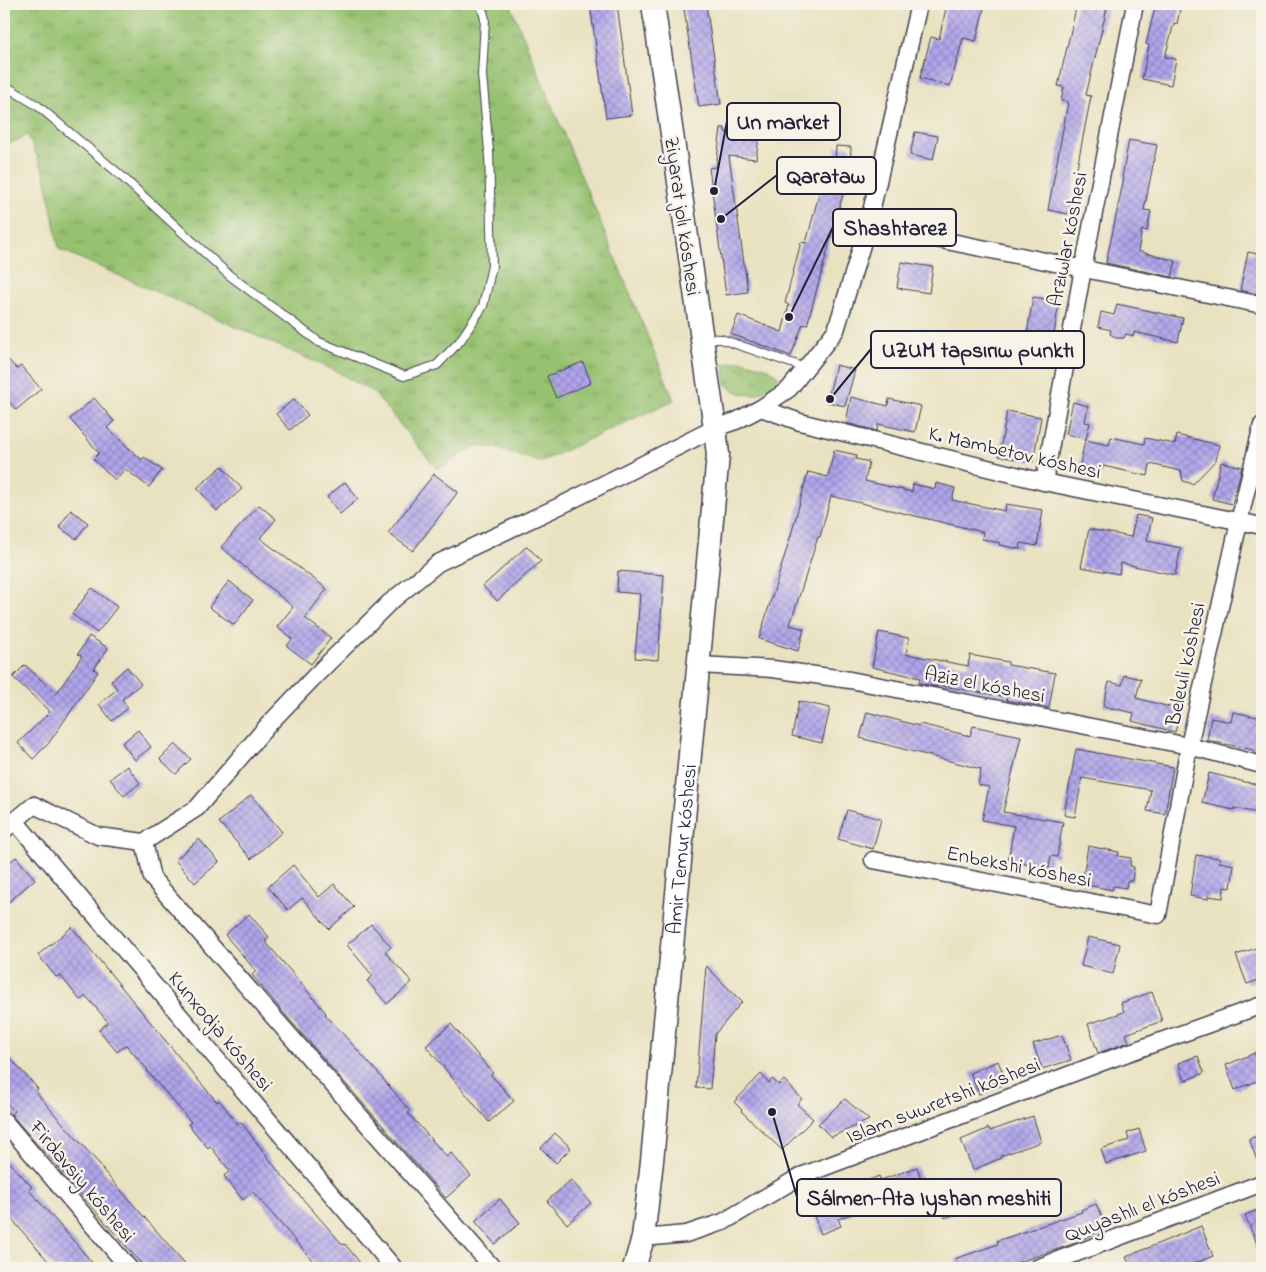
<svg xmlns="http://www.w3.org/2000/svg" width="1266" height="1272" viewBox="0 0 1266 1272" font-family="'Indie Flower',sans-serif">
  <style>
    .grass { fill: url(#grass-tufts); stroke: #5c7255 }
    .building { fill: url(#building-cross-hatch) }
    .lines { fill: none; stroke-linecap: round; stroke-linejoin: round }
    .lane-casing { stroke: #403f4f; stroke-width: 10 }
    .street-casing { stroke: #403f4f; stroke-width: 19 }
    .secondary-casing { stroke: #403f4f; stroke-width: 25 }
    .lane { stroke: #fff; stroke-width: 8 }
    .street { stroke: #fff; stroke-width: 16 }
    .secondary { stroke: #fff; stroke-width: 22 }
    .labels { text-anchor: middle; stroke-width: 5; stroke-linejoin: round; paint-order: stroke }
    .street-label { font-size: 21px; fill: #22223b; stroke: #f7f3e8 }
    .leader { fill: none; stroke: #22223b; stroke-width: 2 }
    .callout-dot { fill: #22223b; stroke: #f7f3e8; stroke-width: 2 }
    .callout { fill: #f7f3e8; stroke: #22223b; stroke-width: 2 }
    .callout-label { font-size: 22px; text-anchor: middle; font-weight: bold; fill: #22223b }
  </style>
  <defs>
    <pattern id="grass-tufts" width="24" height="20" patternUnits="userSpaceOnUse" patternTransform="scale(1.25)"><rect width="24" height="20" fill="#96c16f"/><path d="M3 7l-1-3M5 7V3M7 7l1-3M15 17l-1-3M17 17v-4M19 17l1-3" fill="none" stroke="#7a9c5c"/></pattern>
    <pattern id="building-cross-hatch" width="8" height="8" patternUnits="userSpaceOnUse" patternTransform="scale(1.25)"><rect width="8" height="8" fill="#b0a5eb"/><path d="M0 0l8 8M0 8l8-8" fill="none" stroke="#8f86c0"/></pattern>
  </defs>
  <rect width="100%" height="100%" fill="#f7f3e8"/>
  <filter id="ink" filterUnits="userSpaceOnUse"><feTurbulence type="fractalNoise" baseFrequency=".02" numOctaves="2"/><feDisplacementMap in="SourceGraphic" scale="10" xChannelSelector="R" yChannelSelector="G"/><feConvolveMatrix kernelMatrix="1 2 1 2 8 2 1 2 1" color-interpolation-filters="sRGB"/></filter>
  <filter id="wash" filterUnits="userSpaceOnUse"><feTurbulence type="fractalNoise" baseFrequency=".0096" numOctaves="4" result="noise"/><feDisplacementMap in="SourceGraphic" scale="20" xChannelSelector="R" yChannelSelector="G"/><feGaussianBlur stdDeviation="1.12" result="paint"/><feColorMatrix in="noise" values="0 0 0 0 0 0 0 0 0 0 0 0 0 0 0 0 0 1.4 0 .05"/><feComposite in="paint" operator="in"/></filter>
  <g filter="url(#wash)">
    <rect width="100%" height="100%" fill="#e9e2c1"/>
    <g class="grass">
      <path d="M4,4H510L674,400L540,462L491,447L476,446L437,469L374,393L336,371L59,249L45,175L28,135L4,146Z"/>
      <path d="M743,361L768,368L779,377C762,396 749,402 726,385L724,364Z"/>
    </g>
    <g id="blocks">
      <g class="building">
        <path d="M590,4H617L632,115L606,118Z"/>
        <path d="M947,4H985L976,41L963,38L950,86L920,78L931,37L939,39Z"/>
        <path d="M1077,4H1108L1086,95L1091,96L1068,214L1048,210L1068,102L1061,101L1064,87L1058,86Z"/>
        <path d="M1156,4H1181L1177,24L1174,23L1165,57L1176,59L1171,85L1142,79L1149,45L1146,44Z"/>
        <path d="M706,5L721,104L699,107L684,9Z"/>
        <path d="M721,128H725V132L759,137L756,159L729,156L748,292L726,295L709,168L716,167Z"/>
        <path d="M915,132L938,136L933,160L910,155Z"/>
        <path d="M1129,140L1157,145L1144,210L1151,211L1147,231L1142,230L1138,251L1176,261L1172,277L1106,263L1124,178L1122,177Z"/>
        <path d="M836,146L851,147L850,169L807,325L803,324L791,356L731,334L738,315L782,332L789,305L785,303L801,242L806,243L824,175L834,177Z"/>
        <path d="M1248,252L1262,255V295L1240,290Z"/>
        <path d="M901,262L933,267L929,293L897,288Z"/>
        <path d="M1033,297L1059,301L1049,369L1022,365Z"/>
        <path d="M1117,304L1183,318L1178,342L1134,332V336L1126,334L1124,338H1117L1110,334L1111,330L1098,327L1101,312L1114,315Z"/>
        <path d="M4,355L17,369L21,366L41,389L16,410L4,396Z"/>
        <path d="M583,362L591,383L556,398L547,376Z"/>
        <path d="M836,365L855,370L845,406L827,402Z"/>
        <path d="M851,397L888,406L889,399L921,406L915,432L878,424L877,431L846,423Z"/>
        <path d="M94,398L114,421L107,428L142,460L144,457L162,470L149,487L125,469L115,480L93,459L99,453L70,419Z"/>
        <path d="M294,399L308,415L290,430L276,414Z"/>
        <path d="M1073,402L1088,406L1085,422L1090,423L1086,439L1066,434Z"/>
        <path d="M1007,411L1041,417L1033,462L999,456Z"/>
        <path d="M1177,435L1219,445L1216,460L1193,484L1183,481L1181,471L1150,464L1148,476L1103,466L1102,470L1080,465L1085,440L1109,445L1111,437L1144,444L1145,438L1175,444Z"/>
        <path d="M834,450L857,455L856,459L869,462L865,481L912,492L913,484L935,489L936,483L955,488L952,500L1005,511L1006,504L1043,510L1037,546L1021,543L1020,549L999,545L1000,543L982,539L983,532L831,496L820,537H818L790,625L804,629L798,651L759,639L791,535L808,472L828,477Z"/>
        <path d="M1221,462L1242,467L1232,504L1212,499Z"/>
        <path d="M222,466L242,489L217,511L197,488Z"/>
        <path d="M434,474L458,492L413,551L388,533Z"/>
        <path d="M345,482L358,499L340,514L327,497Z"/>
        <path d="M259,505L276,519L260,538L327,589L305,618L331,638L311,664L287,646L292,639L277,627L293,607L221,547Z"/>
        <path d="M71,510L88,523L76,539L59,527Z"/>
        <path d="M1136,515L1152,518L1147,541L1181,548L1175,575L1121,563L1119,574L1081,567L1089,529L1131,537Z"/>
        <path d="M527,546L541,561L497,601L483,586Z"/>
        <path d="M618,571L664,575L658,660L635,658L640,594L617,592Z"/>
        <path d="M229,581L253,600L234,625L209,607Z"/>
        <path d="M92,588L117,607L97,633L72,614Z"/>
        <path d="M879,632L909,638L906,654L968,666L970,655L1008,662V665L1055,673L1049,708L1006,700L1007,697L937,685V687L919,683L920,678L872,667Z"/>
        <path d="M89,636L108,648L94,669L98,672L48,744L33,759L18,743L50,712L13,677L25,665L56,694L82,656L78,654Z"/>
        <path d="M127,667L141,684L122,699L128,708L112,721L99,704L117,689L111,681Z"/>
        <path d="M1124,675L1141,679L1136,698L1181,710L1175,732L1132,721L1134,713L1103,706L1109,682L1122,685Z"/>
        <path d="M799,701L830,708L822,743L792,736Z"/>
        <path d="M867,712L919,726L920,724L970,736L973,726L1021,736L1003,812L1063,822L1057,857L1051,856L1049,868L1008,861L1014,826L982,820L989,787L978,785L981,769L860,738Z"/>
        <path d="M1233,712L1262,718V752L1207,740L1211,718L1231,722Z"/>
        <path d="M138,730L151,747L135,760L122,743Z"/>
        <path d="M175,744L191,759L176,774L160,759Z"/>
        <path d="M1076,749L1173,767L1165,814L1147,811L1151,790L1082,778L1075,817L1064,815Z"/>
        <path d="M127,766L140,783L124,796L110,779Z"/>
        <path d="M1209,773L1262,786V814L1234,808V810L1202,803Z"/>
        <path d="M251,795L282,832L251,859L219,822Z"/>
        <path d="M847,810L881,819L873,849L838,839Z"/>
        <path d="M199,839L219,862L195,883L175,860Z"/>
        <path d="M1088,846L1119,852L1118,856L1131,858L1130,866L1134,867L1132,881H1127L1126,888L1113,886L1112,890L1082,884Z"/>
        <path d="M1196,855L1220,858L1219,862L1234,865L1231,888L1224,887L1223,898L1208,896V899L1190,896Z"/>
        <path d="M16,857L35,879L4,906V867Z"/>
        <path d="M293,865L319,897L334,884L354,907L329,929L302,898L288,910L268,887Z"/>
        <path d="M249,914L269,937L265,941L326,1013L325,1014L378,1073L410,1111L408,1113L447,1157L451,1153L471,1176L446,1198L282,1011L252,975L256,971L225,935Z"/>
        <path d="M371,924L391,947L385,952L412,982L387,1004L367,981L373,976L347,945Z"/>
        <path d="M72,927L193,1074L217,1102L219,1100L238,1124L241,1122L279,1172L343,1245L345,1244L364,1268H319L253,1192L243,1200L224,1176L230,1171L210,1146L208,1148L188,1124L191,1122L147,1071L148,1070L126,1045L117,1052L99,1030L108,1022L86,996L80,1000L60,975L56,977L38,955Z"/>
        <path d="M1088,937L1120,944L1113,974L1081,966Z"/>
        <path d="M1262,946V979L1247,984L1236,955Z"/>
        <path d="M706,966L742,1002L715,1034L710,1089L696,1088Z"/>
        <path d="M1152,992L1162,1021L1126,1034L1129,1042L1098,1053L1088,1024L1124,1012L1121,1003Z"/>
        <path d="M451,1024L493,1073L491,1075L514,1101L489,1122L426,1046Z"/>
        <path d="M1062,1035L1071,1060L1042,1069L1033,1044Z"/>
        <path d="M1262,1050V1079L1235,1090L1226,1065Z"/>
        <path d="M4,1051L38,1089L35,1091L57,1117L103,1168L102,1169L189,1268H145L78,1191L79,1190L34,1141L11,1114L14,1111L4,1100Z"/>
        <path d="M1198,1056L1204,1073L1184,1081L1178,1063Z"/>
        <path d="M998,1061L1007,1083L979,1094L970,1073Z"/>
        <path d="M761,1074L769,1083L772,1079L779,1085L784,1080L802,1099L797,1104L813,1119L782,1150L741,1111L742,1110L734,1102Z"/>
        <path d="M845,1099L869,1120L831,1137L818,1124Z"/>
        <path d="M1033,1116L1041,1142L1000,1156L1001,1158L973,1170L961,1140L989,1128L990,1131Z"/>
        <path d="M1139,1129L1146,1151L1106,1164L1101,1149L1129,1140L1127,1133Z"/>
        <path d="M555,1133L571,1148L556,1163L541,1148Z"/>
        <path d="M1262,1134V1171H1261L1249,1139Z"/>
        <path d="M4,1156L32,1187L29,1190L97,1268H54L4,1210Z"/>
        <path d="M917,1167L929,1200L898,1211L894,1198L838,1219L841,1226L821,1234L809,1204L879,1176L881,1180Z"/>
        <path d="M571,1180L591,1203L567,1224L547,1201Z"/>
        <path d="M976,1188L982,1203L945,1218L939,1202Z"/>
        <path d="M500,1199L520,1223L495,1244L475,1221Z"/>
        <path d="M1096,1204L1107,1228L1070,1245L1001,1268H958L955,1259L998,1244L997,1241L1082,1212L1081,1210Z"/>
        <path d="M1262,1208V1256L1245,1215Z"/>
        <path d="M1201,1226L1213,1256L1183,1268H1131L1126,1257Z"/>
      </g>
    </g>
  </g>
  <g filter="url(#ink)">
    <use href="#blocks" fill-opacity="0" stroke="#403f4f" stroke-width="1"/>
    <g class="lines">
      <defs>
        <g id="lane">
          <path d="M4,85L38,106L118,173L229,275L319,342L404,376L437,365L460,341L483,306L492,266L489,151L482,75L485,19L481,4"/>
          <path d="M703,338L721,339L797,365"/>
        </g>
        <g id="street">
          <path d="M868,225L1262,305"/>
          <path d="M761,408L800,422L1044,482L1262,526"/>
          <path d="M1044,482L1083,269L1135,4"/>
          <path d="M698,665L773,669L850,680L1189,746L1262,765"/>
          <path d="M15,821L394,1268"/>
          <path d="M4,830L34,805L98,836L144,842L197,808L268,725L315,676L389,603L438,563L564,504L715,428L736,421L761,408L789,389L836,330L868,225L919,4"/>
          <path d="M144,842L152,878L493,1268"/>
          <path d="M873,860L1158,915L1189,746L1239,522L1262,425"/>
          <path d="M4,1121L129,1268"/>
          <path d="M643,1238L686,1234L723,1222L801,1176L1108,1060L1262,1005"/>
          <path d="M1037,1268L1262,1183"/>
        </g>
        <g id="secondary">
          <path id="s1" d="M634,1268L643,1238L652,1161L718,455L715,428L653,4"/>
        </g>
      </defs>
      <use href="#lane" class="lane-casing"/>
      <use href="#street" class="street-casing"/>
      <use href="#secondary" class="secondary-casing"/>
      <use href="#lane" class="lane"/>
      <use href="#street" class="street"/>
      <use href="#secondary" class="secondary"/>
    </g>
  </g>
  <g class="labels">
    <g class="street-label">
      <text transform="translate(683 216) rotate(82)" y="7">Ziyarat jolı kóshesi</text>
      <text transform="translate(1067 239) rotate(-79)" y="7">Arzıwlar kóshesi</text>
      <text transform="translate(1015 452) rotate(13)" y="7">K. Mambetov kóshesi</text>
      <text transform="translate(1185 664) rotate(-78)" y="7">Beleuli kóshesi</text>
      <text transform="translate(985 684) rotate(11)" y="7">Aziz el kóshesi</text>
      <text dy="7" stroke="none"><textPath href="#s1" startOffset="422">Amir Temur kóshesi</textPath></text>
      <text transform="translate(1019 866) rotate(11)" y="7">Enbekshi kóshesi</text>
      <text transform="translate(221 1031) rotate(50)" y="7">Kunxodja kóshesi</text>
      <text transform="translate(943 1100) rotate(-21)" y="7">Islam suwretshi kóshesi</text>
      <text transform="translate(83 1181) rotate(50)" y="7">Firdavsiy kóshesi</text>
      <text transform="translate(1142 1206) rotate(-21)" y="7">Quyashlı el kóshesi</text>
    </g>
  </g>
  <path class="leader" d="M714 191L727 121M721 219L777 175M789 317L833 227M830 399L871 349M772 1112L797 1197"/>
  <g class="callout-dot">
    <circle cx="714" cy="191" r="5"/>
    <circle cx="721" cy="219" r="5"/>
    <circle cx="789" cy="317" r="5"/>
    <circle cx="830" cy="399" r="5"/>
    <circle cx="772" cy="1112" r="5"/>
  </g>
  <g class="callout">
    <rect x="727" y="103" width="113" height="37" rx="5"/>
    <rect x="777" y="157" width="99" height="37" rx="5"/>
    <rect x="833" y="209" width="123" height="37" rx="5"/>
    <rect x="871" y="331" width="213" height="37" rx="5"/>
    <rect x="797" y="1179" width="264" height="37" rx="5"/>
  </g>
  <g class="callout-label">
    <text x="783" y="129">Un market</text>
    <text x="826" y="183">Qarataw</text>
    <text x="895" y="235">Shashtarez</text>
    <text x="978" y="357">UZUM tapsırıw punktı</text>
    <text x="929" y="1205">Sálmen-Ata Iyshan meshiti</text>
  </g>
  <rect width="1266" height="1272" fill="none" stroke="#f7f3e8" stroke-width="20"/>
</svg>
